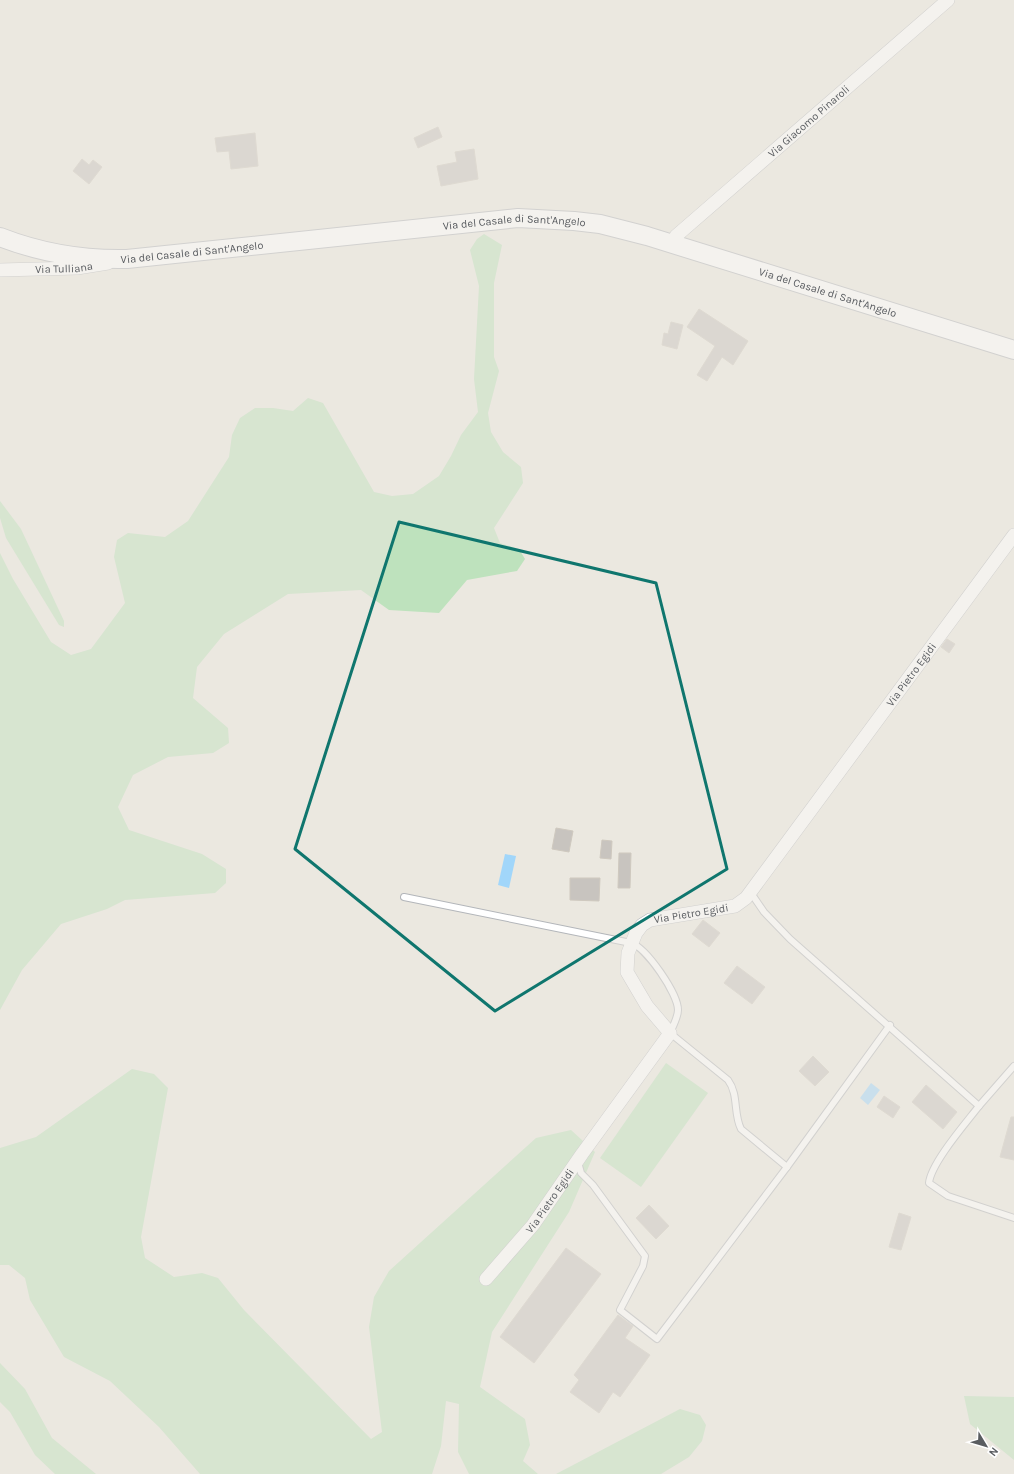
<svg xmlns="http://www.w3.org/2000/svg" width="1014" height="1474" viewBox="0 0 1014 1474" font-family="Karla,sans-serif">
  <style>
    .green { fill: #bee2bd }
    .water { fill: #a1d6fa }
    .building { fill: #c8c4bf; stroke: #cfc9bf }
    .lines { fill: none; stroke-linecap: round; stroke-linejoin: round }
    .lane-casing { stroke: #b3b6ba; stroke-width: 8 }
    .street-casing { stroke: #b3b6ba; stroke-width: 14 }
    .secondary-casing { stroke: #b4b7bc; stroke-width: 20 }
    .lane { stroke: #fff; stroke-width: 6 }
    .street { stroke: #fff; stroke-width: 13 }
    .secondary { stroke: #fff; stroke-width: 18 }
    .marked { fill: none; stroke: #0f766e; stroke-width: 3; stroke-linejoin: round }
    .labels { text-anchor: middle; stroke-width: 3.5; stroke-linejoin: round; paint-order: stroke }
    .street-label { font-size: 11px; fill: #595c60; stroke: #fff }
  </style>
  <rect width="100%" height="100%" fill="#ebe8e0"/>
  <g class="green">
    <path d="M484,234L502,245L494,283V357L499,371L488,413L491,432L503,452L521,467L523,483L494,528L500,543L519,549L525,559L517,571L467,580L439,613L389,610L361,590L288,594L224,634L197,667L193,698L228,728L229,743L213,753L168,757L133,775L118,807L129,830L202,854L226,869V883L215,893L125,900L107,909L61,924L22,970L0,1010V553L13,579L51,642L71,655L91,649L125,603L114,557L117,540L128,533L165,537L188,521L229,457L232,435L240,418L255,408H273L293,411L308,398L323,403L374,492L392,496L413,494L439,476L451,456L461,435L478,412L474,379L479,286L470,250L477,239Z"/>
    <path d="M0,501L21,529L64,621V627L59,625L6,538L0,518Z"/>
    <path d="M666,1063L708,1093L641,1187L600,1158Z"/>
    <path d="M132,1069L154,1074L168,1088L141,1237L145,1258L174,1277L202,1273L218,1278L244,1310L371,1439L382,1432L369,1327L374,1297L389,1271L536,1138L571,1130L595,1152L569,1212L492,1332L480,1387L525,1419L530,1445L523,1461L538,1474H469L458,1452L459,1404L446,1401L441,1446L432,1474H200L159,1427L110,1381L64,1357L30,1300L25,1278L9,1265H0V1148L36,1137Z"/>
    <path d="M0,1363L25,1389L52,1438L96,1474H55L35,1455L10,1412L0,1402Z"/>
    <path d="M964,1396L1014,1397V1460L970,1424Z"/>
    <path d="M680,1409L700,1415L706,1425L702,1441L689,1457L661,1474H556Z"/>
  </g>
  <g class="water">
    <path d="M505,854L516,856L509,888L498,885Z"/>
    <path d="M871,1083L880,1090L868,1105L860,1098Z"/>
  </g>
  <g class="building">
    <path d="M438,127L442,137L418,148L414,138Z"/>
    <path d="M255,133L258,166L231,169L229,151L217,152L215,138Z"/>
    <path d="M474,149L478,179L441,186L437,166L457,162L455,152Z"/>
    <path d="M82,159L89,165L93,160L102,167L89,184L73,171Z"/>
    <path d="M699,309L748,341L733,365L722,357L707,381L697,375L715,346L687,327Z"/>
    <path d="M671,322L683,325L677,349L662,345L664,333L668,334Z"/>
    <path d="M947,639L955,644L949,653L941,647Z"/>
    <path d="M556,828L573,831L569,852L552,849Z"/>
    <path d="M602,840L612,841L611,859L600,858Z"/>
    <path d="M619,853H631L630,888H618Z"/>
    <path d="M570,878H600L599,901L570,900Z"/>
    <path d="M703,920L720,933L709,947L692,934Z"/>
    <path d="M737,966L765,987L752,1004L724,983Z"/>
    <path d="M813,1056L829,1072L815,1086L799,1071Z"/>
    <path d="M926,1085L957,1112L943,1129L912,1102Z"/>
    <path d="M884,1096L900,1107L893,1118L877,1107Z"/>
    <path d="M1011,1117H1014V1160L1000,1157Z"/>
    <path d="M649,1205L669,1226L656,1239L636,1218Z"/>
    <path d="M899,1213L911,1217L901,1250L889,1247Z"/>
    <path d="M566,1248L601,1274L534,1363L500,1337Z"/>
    <path d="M618,1315L633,1326L625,1338L650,1355L620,1397L613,1392L599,1413L570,1392L579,1380L574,1375Z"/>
  </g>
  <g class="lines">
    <defs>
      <g id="lane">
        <path d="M751,893L764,912L790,939L979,1106C966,1123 931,1163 929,1183L948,1196L1014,1218"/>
        <path d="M404,897L631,943C647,948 678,994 678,1010C678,1017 673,1026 670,1033L728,1080C739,1095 733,1113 741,1129L787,1167"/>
        <path d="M979,1106L1014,1066"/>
        <path d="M578,1162L581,1173L593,1185L645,1256L643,1266L620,1310L657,1339L787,1167L890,1025"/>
      </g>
      <g id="street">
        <path id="s1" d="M673,244L676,236L948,0"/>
        <path id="s2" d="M0,270L77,268L108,263"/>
        <path id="s3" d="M486,1279L533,1225L582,1154L670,1033L647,1006L627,972L628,953L636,933L642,925L650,920L735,906L746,898L1014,535"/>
      </g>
      <g id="secondary">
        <path id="s4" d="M0,237C41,253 83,260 127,259L518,218L574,221L600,224L647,236L1014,350"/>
      </g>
    </defs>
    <use href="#lane" class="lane-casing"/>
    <use href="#street" class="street-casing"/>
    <use href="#secondary" class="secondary-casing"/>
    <use href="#lane" class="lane"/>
    <use href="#street" class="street"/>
    <use href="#secondary" class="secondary"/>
  </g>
  <path d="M0 0H1014V1474H0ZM399,522L656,583L727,869L495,1011L295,849Z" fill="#ebe8e0" fill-opacity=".55" fill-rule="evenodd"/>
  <path class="marked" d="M399,522L656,583L727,869L495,1011L295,849Z"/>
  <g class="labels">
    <g class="street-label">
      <text dy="4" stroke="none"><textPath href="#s1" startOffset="184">Via Giacomo Pinaroli</textPath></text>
      <text dy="4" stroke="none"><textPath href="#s4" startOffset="519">Via del Casale di Sant'Angelo</textPath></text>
      <text dy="4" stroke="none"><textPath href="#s4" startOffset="195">Via del Casale di Sant'Angelo</textPath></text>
      <text dy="4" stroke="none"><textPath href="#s2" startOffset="64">Via Tulliana</textPath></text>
      <text dy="4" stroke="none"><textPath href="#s4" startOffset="843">Via del Casale di Sant'Angelo</textPath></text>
      <text dy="4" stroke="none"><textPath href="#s3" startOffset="820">Via Pietro Egidi</textPath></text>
      <text dy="4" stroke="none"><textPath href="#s3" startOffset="484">Via Pietro Egidi</textPath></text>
      <text dy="4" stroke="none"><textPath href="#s3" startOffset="101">Via Pietro Egidi</textPath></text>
    </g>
  </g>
  <g transform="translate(986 1446) rotate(128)" stroke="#ffffff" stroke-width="3" paint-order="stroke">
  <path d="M0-3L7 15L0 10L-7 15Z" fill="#595c60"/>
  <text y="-6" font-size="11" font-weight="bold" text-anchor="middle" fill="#595c60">N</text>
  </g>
</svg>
